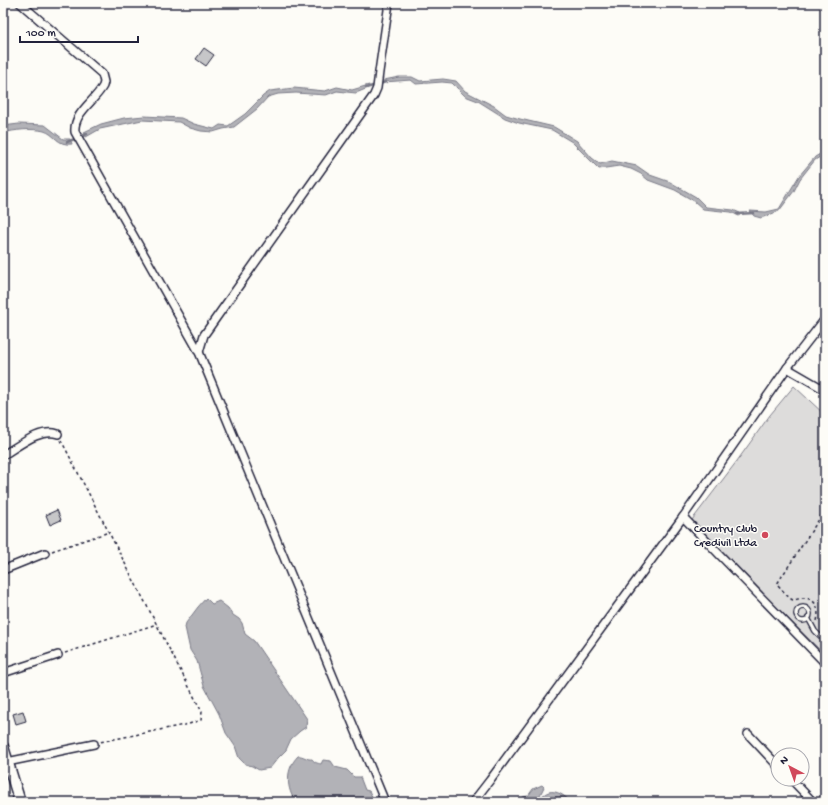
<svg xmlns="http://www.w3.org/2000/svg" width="828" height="805" viewBox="0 0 828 805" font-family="'Gochi Hand',sans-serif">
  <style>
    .green { fill: #dddcdb; stroke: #807f8b }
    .water { fill: #b2b2b7; stroke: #787885 }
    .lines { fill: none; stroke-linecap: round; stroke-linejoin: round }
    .stream { stroke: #787885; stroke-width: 2.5 }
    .building { fill: #c6c6c8; stroke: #22223b }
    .service-casing { stroke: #22223b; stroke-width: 6 }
    .minor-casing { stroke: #22223b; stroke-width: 10 }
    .secondary-casing { stroke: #22223b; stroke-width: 13 }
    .path { stroke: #22223b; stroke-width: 1.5; stroke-dasharray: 3 3; stroke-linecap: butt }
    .service { stroke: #fdfcf7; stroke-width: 3.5 }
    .minor { stroke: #fdfcf7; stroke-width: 7 }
    .secondary { stroke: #fdfcf7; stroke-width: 10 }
    .poi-dot { fill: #d1495b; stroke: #fdfcf7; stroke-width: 1.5 }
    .labels { text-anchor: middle; stroke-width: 3; stroke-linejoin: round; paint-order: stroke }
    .poi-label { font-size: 12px; fill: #22223b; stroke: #fdfcf7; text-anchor: end }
  </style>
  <rect width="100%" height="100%" fill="#fdfcf7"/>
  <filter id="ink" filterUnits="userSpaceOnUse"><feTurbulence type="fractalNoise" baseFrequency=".025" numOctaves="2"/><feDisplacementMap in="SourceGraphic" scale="8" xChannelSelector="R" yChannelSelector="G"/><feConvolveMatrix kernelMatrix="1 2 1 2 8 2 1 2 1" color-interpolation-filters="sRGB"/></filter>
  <g filter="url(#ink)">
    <path class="green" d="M794,386L825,415V655L719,550L692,520L737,461L770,415Z"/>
    <g class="water">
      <path d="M399,77H412L420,81L443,79L456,81L465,91L494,106L506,115L520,119L554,127L577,141L592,158L600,164L612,161L637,166L650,175L670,182L696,197L706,207L733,210L740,213L739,216L731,212L703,209L694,201L675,190L648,180L641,174L631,169L619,166L599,169L572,142L552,130L519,123L505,118L478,101L465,96L452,83L442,82L416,84L411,80L384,82V80Z"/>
      <path d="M369,85L368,88L356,93L337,91L326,95L296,93L278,94L268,97L257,109L234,127L223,129L213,132L201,131L190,128L179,122L142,120L100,129L86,137L84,132L101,124L124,118L144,116L181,118L194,124L214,129L220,125L228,126L245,114L263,96L270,91L294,88L325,91L337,87L352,90Z"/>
      <path d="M19,124L45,125L63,139H70L72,144C57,146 55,134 44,131C32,128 14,130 3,133V126Z"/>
      <path d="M825,151V154L815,160L800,179L794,191L779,211L761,218L754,216L750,211L766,212L779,209L799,176L815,157Z"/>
      <path d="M206,598L212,604L219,601L228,608L233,615L239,619L242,623L245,634L254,641L307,719L306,727L300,731L291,739L286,750L278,758L270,768L259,770L252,766L245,764L239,758L235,746L226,733L219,714L204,686L197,661L190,650L185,627L186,623L198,607Z"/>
      <path d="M298,756C303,755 307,760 312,759C315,763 317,763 321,764L323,760L331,761L335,767L347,770L354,777H360L365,790L369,791L375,802H296C286,789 285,769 298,756Z"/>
      <path d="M542,785L544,787L540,795V797C543,796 545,793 549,792C556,790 566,796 570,802H517L523,797L528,796L533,789Z"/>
    </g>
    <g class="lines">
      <g class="stream">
        <path d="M366,88L386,82"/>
        <path d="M67,142L87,134"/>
        <path d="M737,214L754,213"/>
      </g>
    </g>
    <g class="building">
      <path d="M204,48L214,55L206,66L196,59Z"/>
      <path d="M57,510L61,520L50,525L46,515Z"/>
      <path d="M23,711L26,721L16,724L13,714Z"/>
    </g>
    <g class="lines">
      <defs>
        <g id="service">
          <circle cx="803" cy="614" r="7"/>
          <path d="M808,618L815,631L825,641"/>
        </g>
        <g id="minor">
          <path d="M20,3L102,74L104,82L103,86C95,101 73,113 75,132L199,352L385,802"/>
          <path d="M199,352L204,335L374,95L377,88L379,72L389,3"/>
          <path d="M787,368L825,390"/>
          <path d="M3,455C19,446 39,428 58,434"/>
          <path d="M683,517L825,663"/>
          <path d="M3,570L45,553"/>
          <path d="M3,673L58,655"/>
          <path d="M748,734L778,766"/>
          <path d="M7,762L94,744"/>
          <path d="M791,779L813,802"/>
          <path d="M473,802L490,780L683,517L787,368L825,319"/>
        </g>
        <path id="secondary" d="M3,747L20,802"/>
      </defs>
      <use href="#service" class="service-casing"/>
      <use href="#minor" class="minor-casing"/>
      <use href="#secondary" class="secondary-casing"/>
      <g class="path">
        <path d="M61,440L202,712L201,720L189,724L100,742"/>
        <path d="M52,551L109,532"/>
        <path d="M817,621C820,609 816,598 803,598C799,598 796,600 793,600C789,599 780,587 777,584L825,510"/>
        <path d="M65,653L157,624"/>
      </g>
      <use href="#service" class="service"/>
      <use href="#minor" class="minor"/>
      <use href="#secondary" class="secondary"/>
    </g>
  </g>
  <circle class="poi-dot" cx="765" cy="535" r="4"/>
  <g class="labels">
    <g class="poi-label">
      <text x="757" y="532">Country Club<tspan x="757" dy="14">Credivil Ltda</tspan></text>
    </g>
  </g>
  <rect width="828" height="805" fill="none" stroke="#fdfcf7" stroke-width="16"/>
  <rect x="8" y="8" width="812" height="789" fill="none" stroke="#22223b" stroke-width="1.5" filter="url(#ink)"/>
  <g transform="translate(790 767) rotate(319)"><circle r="19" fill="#fdfcf7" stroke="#a5a5ac"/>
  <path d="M0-3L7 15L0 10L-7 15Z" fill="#d1495b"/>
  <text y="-6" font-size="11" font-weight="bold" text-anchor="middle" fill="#22223b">N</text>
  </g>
  <path d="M20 36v6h118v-6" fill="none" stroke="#22223b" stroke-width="2"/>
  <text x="26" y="36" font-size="12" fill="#22223b" stroke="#fdfcf7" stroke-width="3" paint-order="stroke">100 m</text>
</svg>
